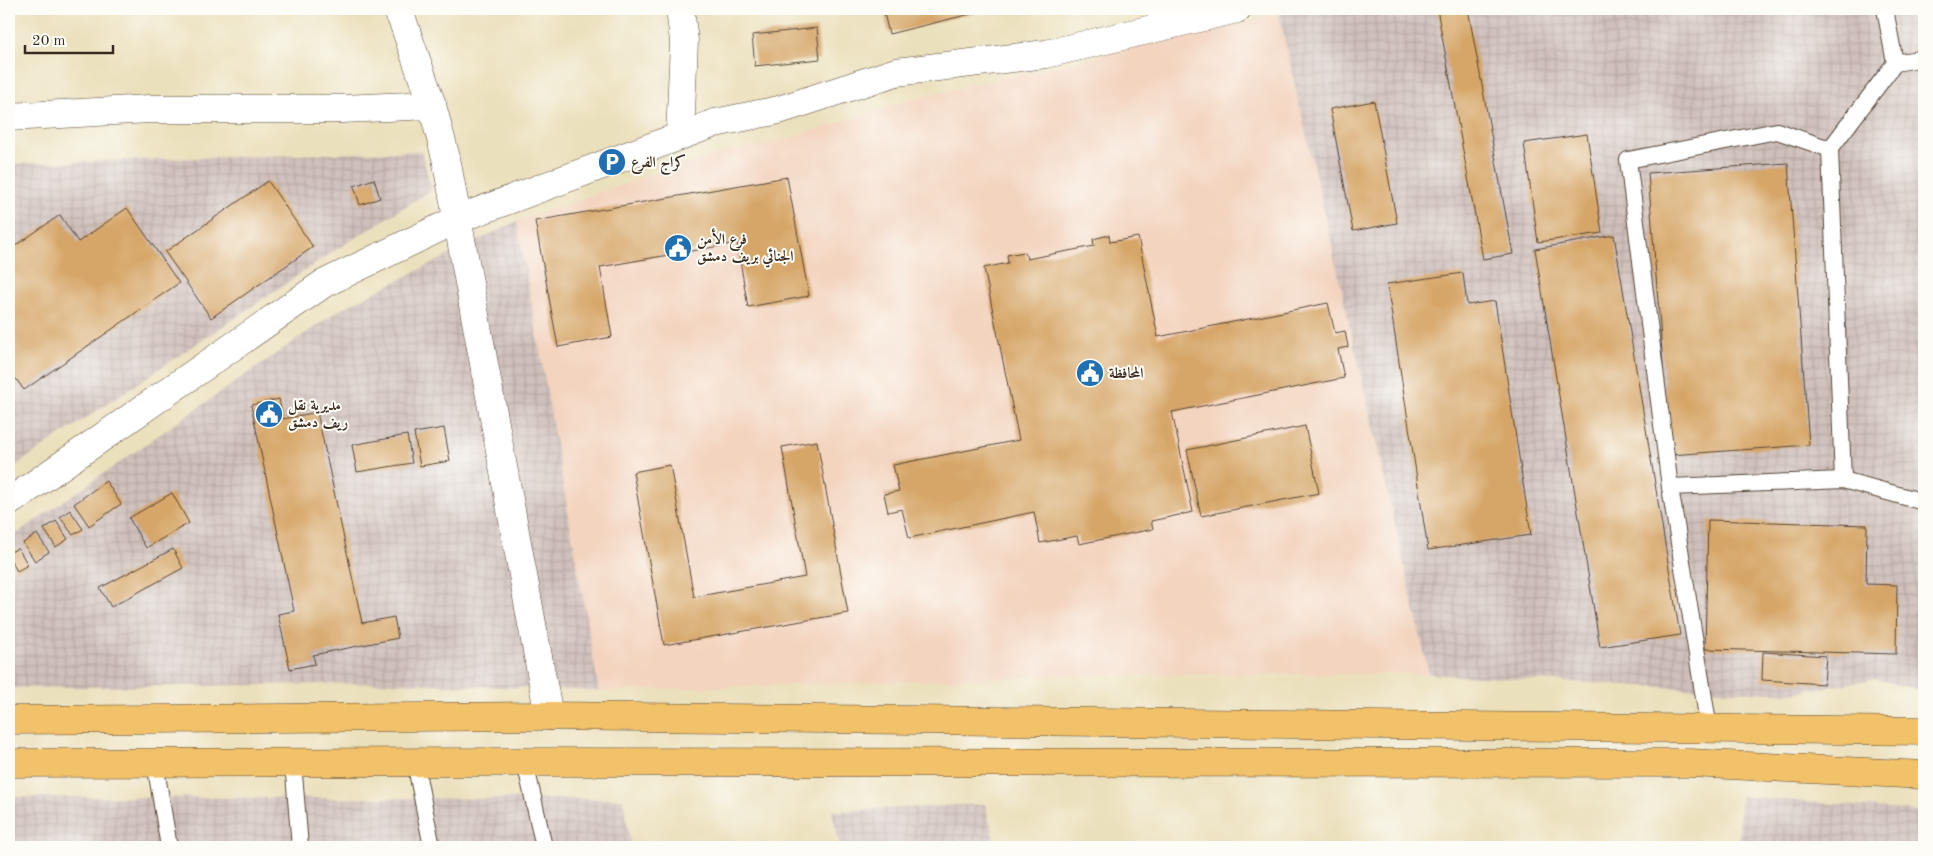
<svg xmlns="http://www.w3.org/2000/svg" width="1933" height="856" viewBox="0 0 1933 856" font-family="'Old Standard TT',Amiri,serif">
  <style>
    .built { fill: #f3d4bf }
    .industrial { fill: url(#industrial-grid) }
    .building { fill: #d6a668 }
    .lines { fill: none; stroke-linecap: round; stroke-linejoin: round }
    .lane-casing { stroke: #554536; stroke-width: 18 }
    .street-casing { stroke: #554536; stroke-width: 29 }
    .primary-casing { stroke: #554536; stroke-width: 29 }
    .lane { stroke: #fff; stroke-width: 16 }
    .street { stroke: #fff; stroke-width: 28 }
    .primary { stroke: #f2c26a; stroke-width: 28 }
    .labels { text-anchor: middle; stroke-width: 4; stroke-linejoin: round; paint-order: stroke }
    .poi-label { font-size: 15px; font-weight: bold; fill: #3b2a1e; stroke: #fdfcf7; text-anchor: start }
  </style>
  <defs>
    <pattern id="industrial-grid" width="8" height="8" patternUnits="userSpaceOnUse" patternTransform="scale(1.25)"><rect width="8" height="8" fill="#cfc0bb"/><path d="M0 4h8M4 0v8" fill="none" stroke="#b3a5a0"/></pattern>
  </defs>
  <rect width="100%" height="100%" fill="#fdfcf7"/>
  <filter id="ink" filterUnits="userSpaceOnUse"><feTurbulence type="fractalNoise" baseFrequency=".02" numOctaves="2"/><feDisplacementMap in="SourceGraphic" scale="10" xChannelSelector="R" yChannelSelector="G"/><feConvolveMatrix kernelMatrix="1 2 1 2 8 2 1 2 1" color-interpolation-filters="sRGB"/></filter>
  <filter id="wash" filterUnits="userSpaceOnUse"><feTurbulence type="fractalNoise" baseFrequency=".0096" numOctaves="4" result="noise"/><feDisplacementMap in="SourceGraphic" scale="20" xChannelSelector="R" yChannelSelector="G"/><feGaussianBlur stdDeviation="1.12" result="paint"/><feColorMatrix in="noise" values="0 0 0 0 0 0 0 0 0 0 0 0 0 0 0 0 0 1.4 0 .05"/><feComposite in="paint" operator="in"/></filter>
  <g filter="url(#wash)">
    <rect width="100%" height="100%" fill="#ebe0bc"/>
    <path class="built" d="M1279,14L1429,674L1092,675L599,691L517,221L671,168L722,153L788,139L905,101Z"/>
    <g class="industrial">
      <path d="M1289,9H1924V691L1875,679L1787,694L1429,674L1279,15Z"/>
      <path d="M421,151L432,190L334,251L9,470V164Z"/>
      <path d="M517,221L599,691L407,683L9,688V539L339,310Z"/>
      <path d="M1740,796L1924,812V847H1739Z"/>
      <path d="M9,797L623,799L631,847H12L9,830Z"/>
      <path d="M985,804L996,847H840L832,811Z"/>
    </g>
    <g id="blocks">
      <g class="building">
        <path d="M903,9H991L889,34L884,13Z"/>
        <path d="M1437,9H1468L1513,254L1483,259Z"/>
        <path d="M817,28L820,59L755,66L752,35Z"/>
        <path d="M1374,101L1397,223L1353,231L1330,109Z"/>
        <path d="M1587,134L1602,233L1538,242L1524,143Z"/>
        <path d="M1788,163L1809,445L1670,455L1648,173Z"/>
        <path d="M787,177L809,296L748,307L737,243L600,267L612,337L558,347L535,221Z"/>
        <path d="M374,179L380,198L360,205L354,186Z"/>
        <path d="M268,181L313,247L211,318L165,252Z"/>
        <path d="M127,208L179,283L24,390L9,369V250L60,215L78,242Z"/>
        <path d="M1109,235L1110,242L1138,237L1158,337L1328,303L1335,333L1345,331L1348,347L1338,349L1344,378L1172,412L1193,512L1151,521L1153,529L1079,544L1077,536L1040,543L1034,512L909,538L902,509L888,512L884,494L899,491L893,465L1019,440L984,268L1008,263L1007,255L1025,252L1027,259L1094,246L1093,239Z"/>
        <path d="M1614,235L1680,635L1600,647L1535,249Z"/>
        <path d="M1463,273L1467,305L1495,301L1531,535L1428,550L1387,284Z"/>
        <path d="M279,399L283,419L317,412L362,623L394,617L398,638L313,655L315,664L290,669L278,614L294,611L251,405Z"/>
        <path d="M1305,426L1319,493L1201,516L1187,450Z"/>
        <path d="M444,428L450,461L420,466L414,433Z"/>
        <path d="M407,435L412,463L357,472L352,445Z"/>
        <path d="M817,441L848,613L664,645L633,472L670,465L694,597L805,577L782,447Z"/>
        <path d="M106,481L121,504L89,526L74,504Z"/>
        <path d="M172,493L189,523L146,548L129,518Z"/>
        <path d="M70,510L83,529L73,535L60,517Z"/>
        <path d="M1708,520L1867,525L1866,584L1897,585L1896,654L1705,649Z"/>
        <path d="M56,521L68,539L56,547L44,529Z"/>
        <path d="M37,534L49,552L35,561L23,543Z"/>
        <path d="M18,548L28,565L17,571L9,557V553Z"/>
        <path d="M173,549L183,568L111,607L100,588Z"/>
        <path d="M1763,652L1826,656L1824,684L1762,680Z"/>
      </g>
    </g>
  </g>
  <g filter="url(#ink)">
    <use href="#blocks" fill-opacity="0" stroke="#554536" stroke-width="1"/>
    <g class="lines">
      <defs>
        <g id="lane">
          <path d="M1895,63L1924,58"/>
          <path d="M1843,480L1830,149L1895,63L1885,9"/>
          <path d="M1670,487L1628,160L1777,131L1830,149"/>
          <path d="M1709,729L1670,487L1843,480L1924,502"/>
          <path d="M293,762L300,847"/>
          <path d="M415,762L432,847"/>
          <path d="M525,762L544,847"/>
          <path d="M155,763L169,847"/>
        </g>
        <g id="street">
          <path d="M397,9L403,22L432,105L446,158L549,716"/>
          <path d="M9,117L149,109H342L432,105"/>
          <path d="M680,136L684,41L680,9"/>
          <path d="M9,502L323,284L458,219L715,123L779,110L896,72L1046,54L1237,9"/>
        </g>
        <g id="primary">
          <path d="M9,720L549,716L1924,731"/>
          <path d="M9,763L525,762L1690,763L1924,775"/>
        </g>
      </defs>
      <use href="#lane" class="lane-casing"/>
      <use href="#street" class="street-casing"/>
      <use href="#primary" class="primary-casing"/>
      <use href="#lane" class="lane"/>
      <use href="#street" class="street"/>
      <use href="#primary" class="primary"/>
    </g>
  </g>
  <defs>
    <symbol id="parking-disc" viewBox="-11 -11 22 22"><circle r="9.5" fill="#1f6fb2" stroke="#fdfcf7"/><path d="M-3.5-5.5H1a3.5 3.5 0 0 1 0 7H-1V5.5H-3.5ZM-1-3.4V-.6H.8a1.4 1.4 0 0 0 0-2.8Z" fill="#fff"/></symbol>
    <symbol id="civic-disc" viewBox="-11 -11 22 22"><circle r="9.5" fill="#1f6fb2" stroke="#fdfcf7"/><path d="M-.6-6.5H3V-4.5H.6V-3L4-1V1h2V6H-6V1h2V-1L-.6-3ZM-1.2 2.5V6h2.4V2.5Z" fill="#fff"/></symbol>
  </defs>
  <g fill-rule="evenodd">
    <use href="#parking-disc" x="596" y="146" width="32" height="32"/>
    <use href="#civic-disc" x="662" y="232" width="32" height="32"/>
    <use href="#civic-disc" x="1074" y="357" width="32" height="32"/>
    <use href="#civic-disc" x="253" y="398" width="32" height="32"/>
  </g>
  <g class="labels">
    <g class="poi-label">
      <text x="631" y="167">كراج الفرع</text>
      <text x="697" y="244">فرع الأمن<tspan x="697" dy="17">الجنائي بريف دمشق</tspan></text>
      <text x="1109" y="378">المحافظة</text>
      <text x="288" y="410">مديرية نقل<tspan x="288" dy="17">ريف دمشق</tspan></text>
    </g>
  </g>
  <rect width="1933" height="856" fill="none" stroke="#fdfcf7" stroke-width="30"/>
  <path d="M25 45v8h88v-8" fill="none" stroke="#3b2a1e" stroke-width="2.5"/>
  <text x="32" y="45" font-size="15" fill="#3b2a1e" stroke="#fdfcf7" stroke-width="4" paint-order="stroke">20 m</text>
</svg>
